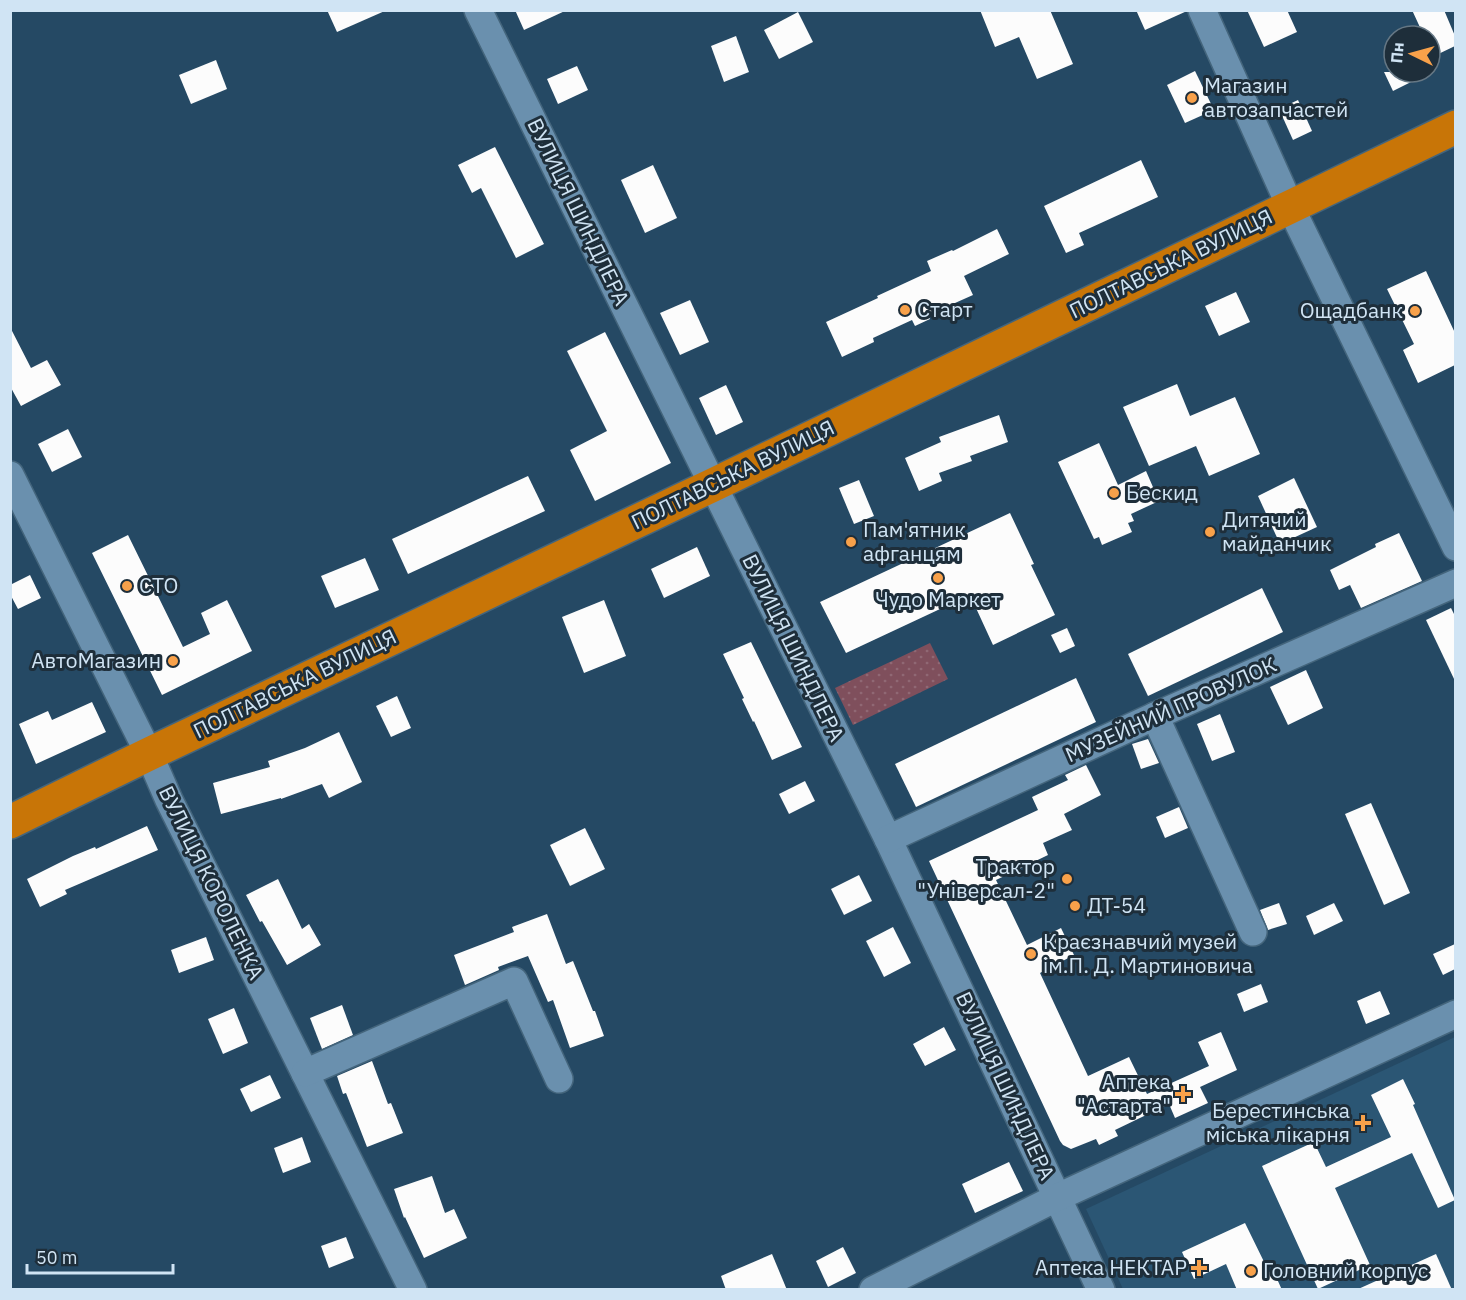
<svg xmlns="http://www.w3.org/2000/svg" width="1466" height="1300" viewBox="0 0 1466 1300" font-family="'IBM Plex Sans',sans-serif">
  <style>
    .built { fill: #2b5674 }
    .park { fill: url(#park-dots) }
    .building { fill: #fcfcfc }
    .lines { fill: none; stroke-linecap: round; stroke-linejoin: round }
    .minor-casing { stroke: #44657c; stroke-width: 30 }
    .highway-casing { stroke: #44657c; stroke-width: 36 }
    .minor { stroke: #6a90ae; stroke-width: 27 }
    .highway { stroke: #c87507; stroke-width: 33 }
    .poi-dot { fill: #f8a14a; stroke: #1e2e3a; stroke-width: 2 }
    .labels { text-anchor: middle; stroke-width: 6; stroke-linejoin: round; paint-order: stroke }
    .poi-label { font-size: 21px; fill: #d0e4f4; stroke: #1e2e3a; text-anchor: start }
    .street-label { font-size: 21px; fill: #d0e4f4; stroke: #1e2e3a }
  </style>
  <defs>
    <pattern id="park-dots" width="8" height="8" patternUnits="userSpaceOnUse" patternTransform="scale(1.5)"><rect width="8" height="8" fill="#7f4f5c"/><path d="M2 2h.1M6 6h.1" fill="none" stroke="#906874" stroke-width="1.8" stroke-linecap="round"/></pattern>
  </defs>
  <rect width="100%" height="100%" fill="#254964"/>
  <path class="built" d="M1455,1037V1289H1123L1086,1209Z"/>
  <path class="park" d="M930,643L948,679L853,725L835,688Z"/>
  <g class="building">
    <path d="M327,10H387L337,32Z"/>
    <path d="M515,10H567L524,30Z"/>
    <path d="M980,10H1050L1073,64L1037,79L1019,37L995,47Z"/>
    <path d="M1136,10H1187V11L1145,30Z"/>
    <path d="M1247,10H1287L1297,32L1264,47Z"/>
    <path d="M1412,10H1444L1455,36V46L1430,58V36H1424Z"/>
    <path d="M798,12L813,42L779,59L764,30Z"/>
    <path d="M736,36L749,72L724,82L711,46Z"/>
    <path d="M216,60L227,89L191,104L179,75Z"/>
    <path d="M577,66L588,90L558,104L547,79Z"/>
    <path d="M1195,71L1214,110L1185,123L1167,85Z"/>
    <path d="M1384,72H1431L1393,91Z"/>
    <path d="M1298,100L1312,131L1293,140L1279,109Z"/>
    <path d="M495,147L544,244L516,258L481,188L472,193L458,165Z"/>
    <path d="M1141,160L1158,197L1079,233L1084,245L1066,253L1044,206Z"/>
    <path d="M653,165L677,218L645,233L621,180Z"/>
    <path d="M997,229L1009,254L964,276L973,295L928,315L930,319L915,326L912,320L873,338L874,342L842,357L826,322L878,298L877,296L931,271L927,261L952,250L953,251Z"/>
    <path d="M1426,271L1455,333V365L1418,383L1403,350L1414,344L1387,289Z"/>
    <path d="M1236,292L1250,322L1219,336L1205,306Z"/>
    <path d="M690,300L709,342L680,355L660,313Z"/>
    <path d="M10,327L31,368L47,360L61,385L21,406L10,386Z"/>
    <path d="M605,332L671,463L595,501L570,450L607,431L567,351Z"/>
    <path d="M1177,384L1190,416L1235,397L1260,454L1209,476L1196,446L1149,466L1123,407Z"/>
    <path d="M726,385L743,422L716,435L699,398Z"/>
    <path d="M999,415L1008,442L970,456L972,461L939,473L942,481L919,491L905,458L941,442L939,437Z"/>
    <path d="M68,429L82,457L52,472L38,444Z"/>
    <path d="M1099,443L1118,485L1146,471L1159,501L1131,514L1134,521L1128,523L1132,532L1102,545L1099,537L1094,539L1058,462Z"/>
    <path d="M528,476L545,511L408,574L392,539Z"/>
    <path d="M1294,478L1317,527L1280,544L1258,496Z"/>
    <path d="M859,480L874,516L854,524L839,488Z"/>
    <path d="M1010,513L1034,564L1031,565L1055,615L993,645L970,595L846,653L820,602Z"/>
    <path d="M1399,533L1422,581L1361,608L1350,585L1339,590L1330,570L1376,547L1375,544Z"/>
    <path d="M128,535L183,647L210,634L201,613L227,600L252,651L162,695L92,553Z"/>
    <path d="M697,547L710,576L664,598L651,569Z"/>
    <path d="M365,558L379,590L335,608L321,576Z"/>
    <path d="M30,575L41,598L18,609L10,594V585Z"/>
    <path d="M1262,588L1283,632L1148,696L1128,654Z"/>
    <path d="M604,600L626,656L584,673L562,617Z"/>
    <path d="M1451,608L1455,616V681L1426,620Z"/>
    <path d="M1067,628L1075,646L1060,653L1051,635Z"/>
    <path d="M751,642L802,747L772,760L754,721L753,722L742,699L744,698L723,654Z"/>
    <path d="M1306,670L1323,708L1288,725L1270,687Z"/>
    <path d="M1076,678L1096,722L916,807L895,764Z"/>
    <path d="M397,696L411,728L391,737L376,706Z"/>
    <path d="M92,702L106,732L36,764L19,724L48,711L52,720Z"/>
    <path d="M1220,714L1235,752L1212,761L1197,724Z"/>
    <path d="M339,732L362,782L329,798L322,784L281,799V798L221,814L213,783L270,767L268,761L305,748Z"/>
    <path d="M1148,739L1159,763L1141,769L1132,744Z"/>
    <path d="M1086,765L1101,795L1064,814L1072,830L1043,843L1048,855L996,880L1027,945L1061,928L1074,955L1040,973L1088,1076L1129,1057L1147,1094L1209,1066L1198,1042L1221,1032L1237,1070L1200,1087L1208,1103L1175,1118L1169,1104L1115,1130L1118,1136L1099,1145L1096,1139L1071,1149L1063,1145L1060,1141L929,861L1038,810L1032,797L1068,780L1065,775Z"/>
    <path d="M805,781L815,801L789,814L779,794Z"/>
    <path d="M1371,803L1410,893L1384,905L1345,814Z"/>
    <path d="M1179,807L1188,828L1165,838L1156,817Z"/>
    <path d="M147,826L158,850L65,890L67,894L40,907L27,879L73,856L95,847L96,849Z"/>
    <path d="M585,828L605,869L570,886L550,845Z"/>
    <path d="M859,875L872,901L844,915L831,889Z"/>
    <path d="M278,879L302,929L309,924L321,945L287,965L262,921L260,922L246,895Z"/>
    <path d="M1279,903L1287,924L1268,930L1260,910Z"/>
    <path d="M1334,903L1343,921L1314,935L1306,916Z"/>
    <path d="M547,914L566,964L573,961L593,1011H595L604,1036L570,1048L553,1000L548,1002L528,956L498,967L499,970L465,985L454,955L514,932L512,927Z"/>
    <path d="M893,927L911,963L884,977L866,941Z"/>
    <path d="M206,937L214,960L179,973L171,950Z"/>
    <path d="M1455,944V969L1443,975L1433,954Z"/>
    <path d="M1261,984L1268,1002L1244,1012L1237,994Z"/>
    <path d="M1380,991L1390,1014L1366,1024L1357,1001Z"/>
    <path d="M342,1005L353,1035L322,1049L310,1018Z"/>
    <path d="M234,1008L248,1043L223,1054L208,1019Z"/>
    <path d="M944,1027L956,1050L925,1066L913,1044Z"/>
    <path d="M372,1061L388,1104L391,1103L403,1133L367,1147L346,1093L343,1094L337,1076Z"/>
    <path d="M270,1075L281,1098L251,1112L240,1089Z"/>
    <path d="M1403,1079L1415,1104L1413,1105L1455,1200L1438,1208L1412,1153L1335,1188L1370,1265L1318,1289L1262,1166L1314,1142L1326,1167L1391,1137L1371,1095Z"/>
    <path d="M302,1137L311,1162L283,1173L274,1148Z"/>
    <path d="M1009,1162L1023,1191L975,1213L962,1184Z"/>
    <path d="M432,1176L445,1213L454,1209L467,1238L424,1258L405,1217L404,1218L394,1189Z"/>
    <path d="M1245,1223L1269,1272L1273,1270L1282,1290H1237L1226,1264L1194,1279L1182,1252Z"/>
    <path d="M346,1237L354,1258L329,1268L321,1246Z"/>
    <path d="M843,1247L856,1273L828,1287L816,1261Z"/>
    <path d="M772,1254L787,1290H726L721,1276Z"/>
    <path d="M1436,1254L1452,1290H1356Z"/>
  </g>
  <g class="lines">
    <defs>
      <g id="minor">
        <path d="M478,10L888,839L1101,1290"/>
        <path d="M1202,10L1290,206L1456,547"/>
        <path d="M10,475L149,754L169,800L413,1290"/>
        <path d="M1155,716L1253,932"/>
        <path d="M888,839L1155,716L1456,583"/>
        <path d="M305,1073L514,981L559,1079"/>
        <path d="M873,1290L1058,1197L1456,1014"/>
      </g>
      <path id="highway" d="M10,822L149,754L713,485L1456,127"/>
    </defs>
    <use href="#minor" class="minor-casing"/>
    <use href="#highway" class="highway-casing"/>
    <use href="#minor" class="minor"/>
    <use href="#highway" class="highway"/>
  </g>
  <g class="poi-dot">
    <circle cx="1192" cy="98" r="6"/>
    <circle cx="905" cy="310" r="6"/>
    <circle cx="1415" cy="311" r="6"/>
    <circle cx="1114" cy="493" r="6"/>
    <circle cx="1210" cy="532" r="6"/>
    <circle cx="851" cy="542" r="6"/>
    <circle cx="938" cy="578" r="6"/>
    <circle cx="127" cy="586" r="6"/>
    <circle cx="173" cy="661" r="6"/>
    <circle cx="1067" cy="879" r="6"/>
    <circle cx="1075" cy="906" r="6"/>
    <circle cx="1031" cy="954" r="6"/>
    <path d="M1180 1085h6v6h6v6h-6v6h-6v-6h-6v-6h6z"/>
    <path d="M1360 1114h6v6h6v6h-6v6h-6v-6h-6v-6h6z"/>
    <path d="M1196 1259h6v6h6v6h-6v6h-6v-6h-6v-6h6z"/>
    <circle cx="1251" cy="1271" r="6"/>
  </g>
  <g class="labels">
    <g class="poi-label">
      <text x="1204" y="93">Магазин<tspan x="1204" dy="24">автозапчастей</tspan></text>
      <text x="917" y="317">Старт</text>
      <text x="1403" y="318" text-anchor="end">Ощадбанк</text>
      <text x="1126" y="500">Бескид</text>
      <text x="1222" y="527">Дитячий<tspan x="1222" dy="24">майданчик</tspan></text>
      <text x="863" y="537">Пам'ятник<tspan x="863" dy="24">афганцям</tspan></text>
      <text x="139" y="593">СТО</text>
      <text x="938" y="607" text-anchor="middle">Чудо Маркет</text>
      <text x="161" y="668" text-anchor="end">АвтоМагазин</text>
      <text x="1055" y="874" text-anchor="end">Трактор<tspan x="1055" dy="24">"Універсал-2"</tspan></text>
      <text x="1087" y="913">ДТ-54</text>
      <text x="1043" y="949">Краєзнавчий музей<tspan x="1043" dy="24">ім.П. Д. Мартиновича</tspan></text>
      <text x="1171" y="1089" text-anchor="end">Аптека<tspan x="1171" dy="24">"Астарта"</tspan></text>
      <text x="1350" y="1118" text-anchor="end">Берестинська<tspan x="1350" dy="24">міська лікарня</tspan></text>
      <text x="1187" y="1275" text-anchor="end">Аптека НЕКТАР</text>
      <text x="1263" y="1278">Головний корпус</text>
    </g>
    <g class="street-label">
      <text transform="translate(578 212) rotate(64)" y="7">ВУЛИЦЯ ШИНДЛЕРА</text>
      <text transform="translate(1171 264) rotate(-26)" y="7">ПОЛТАВСЬКА ВУЛИЦЯ</text>
      <text transform="translate(733 475) rotate(-26)" y="7">ПОЛТАВСЬКА ВУЛИЦЯ</text>
      <text transform="translate(793 648) rotate(64)" y="7">ВУЛИЦЯ ШИНДЛЕРА</text>
      <text transform="translate(295 684) rotate(-26)" y="7">ПОЛТАВСЬКА ВУЛИЦЯ</text>
      <text transform="translate(1171 710) rotate(-24)" y="7">МУЗЕЙНИЙ ПРОВУЛОК</text>
      <text transform="translate(211 883) rotate(64)" y="7">ВУЛИЦЯ КОРОЛЕНКА</text>
      <text transform="translate(1005 1086) rotate(65)" y="7">ВУЛИЦЯ ШИНДЛЕРА</text>
    </g>
  </g>
  <rect width="1466" height="1300" fill="none" stroke="#d0e4f4" stroke-width="24"/>
  <g transform="translate(1412 54) rotate(275)"><circle r="28" fill="#1e2e3a" stroke="#657784" stroke-width="1.5"/>
  <path d="M0-4.5L10 22L0 15L-10 22Z" fill="#f8a14a"/>
  <text y="-9" font-size="16" font-weight="bold" text-anchor="middle" fill="#d0e4f4">Пн</text>
  </g>
  <path d="M27 1264v9h146v-9" fill="none" stroke="#d0e4f4" stroke-width="3"/>
  <text x="36" y="1264" font-size="18" fill="#d0e4f4" stroke="#1e2e3a" stroke-width="4.5" paint-order="stroke">50 m</text>
</svg>
